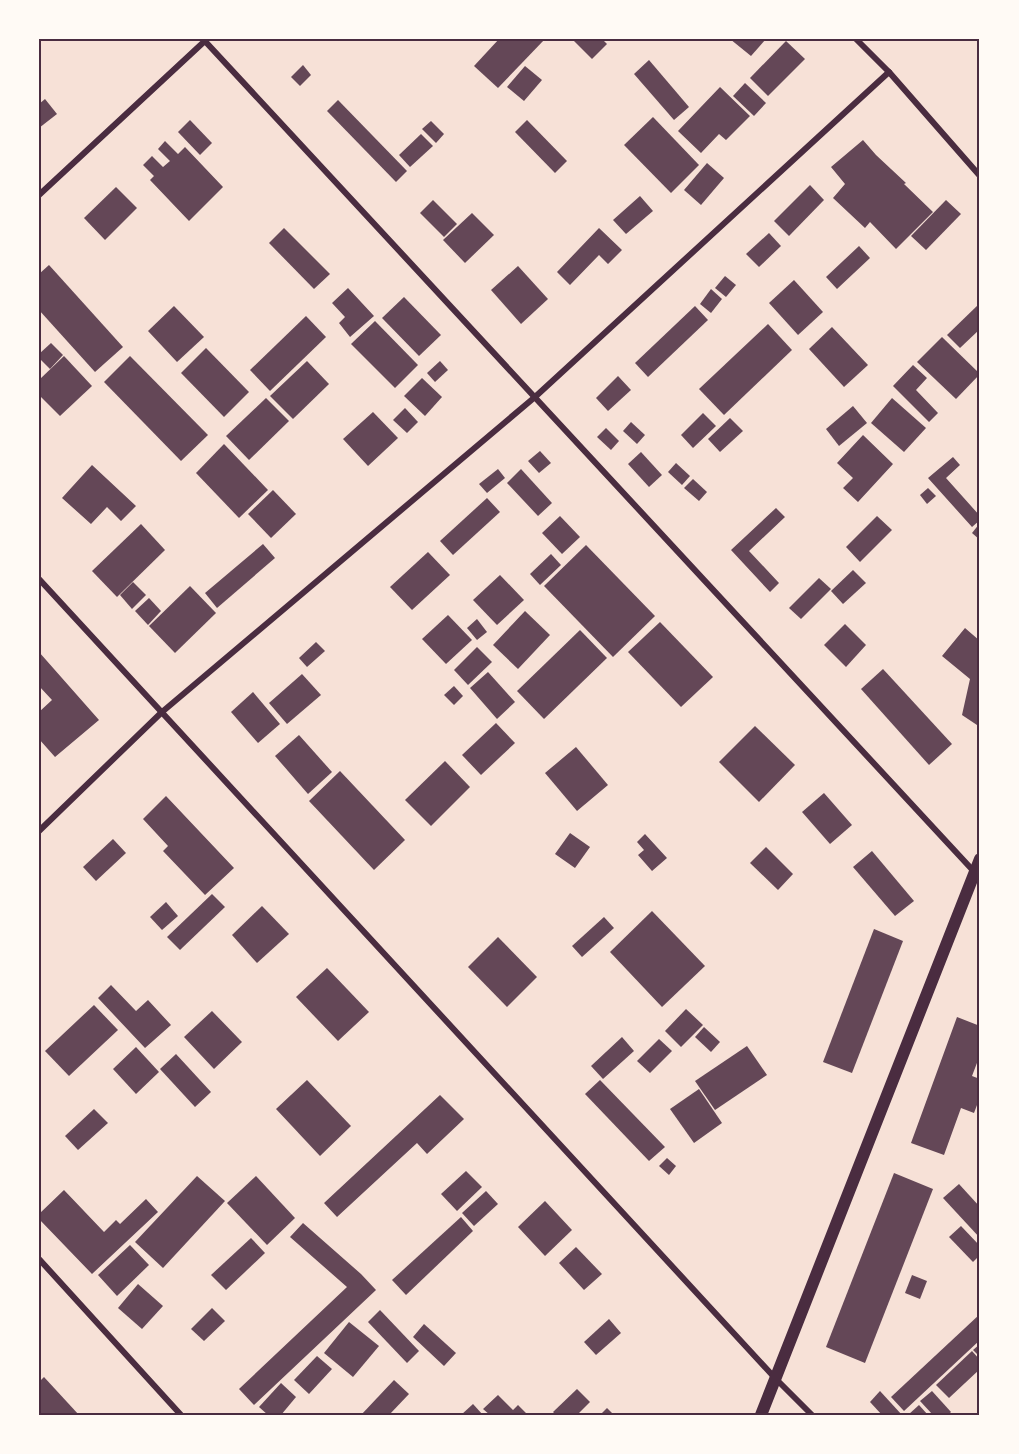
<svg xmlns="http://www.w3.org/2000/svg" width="1019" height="1454" viewBox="0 0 1019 1454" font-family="Inter,sans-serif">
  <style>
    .building { fill: #644757 }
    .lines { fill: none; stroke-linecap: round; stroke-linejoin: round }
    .minor { stroke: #4a2c40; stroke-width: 6 }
    .secondary { stroke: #4a2c40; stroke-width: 12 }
    .neatline { fill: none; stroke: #4a2c40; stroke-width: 2 }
  </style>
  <rect width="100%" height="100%" fill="#f7e1d7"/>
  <g class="building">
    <path d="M499,39H545L498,88L474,66Z"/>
    <path d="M572,39H602L607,44L592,59Z"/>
    <path d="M730,39H766L751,56Z"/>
    <path d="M786,41L805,59L768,96L750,78Z"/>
    <path d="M649,60L689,107L674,120L634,74Z"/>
    <path d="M303,65L311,75L300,86L291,77Z"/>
    <path d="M525,66L542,80L524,101L507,87Z"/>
    <path d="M745,83L766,103L754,116L733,96Z"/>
    <path d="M720,87L750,116L726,140L719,134L701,153L678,131Z"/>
    <path d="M45,99L57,114L39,128V104Z"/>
    <path d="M338,100L407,171L396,182L327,111Z"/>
    <path d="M653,117L699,165L671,193L624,145Z"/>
    <path d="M190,120L212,143L200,155L178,132Z"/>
    <path d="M527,120L567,161L555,173L515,132Z"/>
    <path d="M431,121L444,134L436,143L422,129Z"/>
    <path d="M421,134L433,146L410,167L399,155Z"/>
    <path d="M863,140L876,155L906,183L904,184L933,212L896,249L870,222L865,228L833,198L845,184L831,167Z"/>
    <path d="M165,141L178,154L185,147L223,187L189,221L150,180L154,176L143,165L152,156L163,167L170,161L158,149Z"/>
    <path d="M707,163L724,178L701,205L684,190Z"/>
    <path d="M810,185L824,200L789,236L774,221Z"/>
    <path d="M116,187L137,208L105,240L84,218Z"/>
    <path d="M640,196L653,211L626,234L613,220Z"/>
    <path d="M433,200L457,224L444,237L420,213Z"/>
    <path d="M946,200L961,214L926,250L911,236Z"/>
    <path d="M472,213L494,235L465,263L443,240Z"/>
    <path d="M284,228L330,274L314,289L269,243Z"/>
    <path d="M599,228L622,250L608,264L599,255L570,285L557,272Z"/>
    <path d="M769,233L781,246L759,267L746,254Z"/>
    <path d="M859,246L870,258L837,289L826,277Z"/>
    <path d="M49,265L123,347L95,372L39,310V274Z"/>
    <path d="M518,266L548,299L521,324L491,290Z"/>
    <path d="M725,276L736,285L726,297L715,288Z"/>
    <path d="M794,280L823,312L798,335L769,303Z"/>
    <path d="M348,288L374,316L350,337L339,323L345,317L332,303Z"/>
    <path d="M711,289L722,299L711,313L700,304Z"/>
    <path d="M404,297L441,335L419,356L382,318Z"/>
    <path d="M980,303V329L960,348L947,335Z"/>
    <path d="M174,306L204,337L177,362L148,331Z"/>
    <path d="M695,306L708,320L648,377L635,363Z"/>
    <path d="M306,316L326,337L270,391L250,370Z"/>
    <path d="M375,321L418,365L395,388L351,344Z"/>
    <path d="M768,324L792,350L724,415L699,389Z"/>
    <path d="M832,327L868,365L844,387L809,349Z"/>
    <path d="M942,337L980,374L956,399L917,362Z"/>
    <path d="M51,343L63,355L50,369L39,358V354Z"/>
    <path d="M206,348L249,392L224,417L181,373Z"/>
    <path d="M64,356L92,386L60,416L39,395V380Z"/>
    <path d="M130,356L208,435L181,461L104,382Z"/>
    <path d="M307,361L329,384L293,419L270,396Z"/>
    <path d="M440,361L448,370L435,382L427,373Z"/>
    <path d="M913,365L927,378L916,390L938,413L929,422L893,386Z"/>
    <path d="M618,376L631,390L608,411L596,398Z"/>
    <path d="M422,378L442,397L425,416L404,396Z"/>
    <path d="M266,398L289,421L249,460L226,436Z"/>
    <path d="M892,398L926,428L904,452L871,423Z"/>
    <path d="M853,406L867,423L839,446L826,429Z"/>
    <path d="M405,408L418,422L407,433L393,420Z"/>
    <path d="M373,412L398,438L368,466L343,439Z"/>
    <path d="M703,413L716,426L693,448L681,435Z"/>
    <path d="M730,418L743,431L720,452L708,439Z"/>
    <path d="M631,422L645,435L637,444L623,431Z"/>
    <path d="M606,428L619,441L611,450L597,437Z"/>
    <path d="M863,435L893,464L858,502L843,488L853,478L837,463Z"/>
    <path d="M224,444L268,490L239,518L196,473Z"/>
    <path d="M540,451L551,463L539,473L528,461Z"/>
    <path d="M641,452L662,475L649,487L628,464Z"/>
    <path d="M953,457L960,465L946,478L980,516V520L972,527L928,478Z"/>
    <path d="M676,463L690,476L682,485L668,472Z"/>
    <path d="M92,465L136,506L121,521L107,507L91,524L62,498Z"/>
    <path d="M498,469L505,478L487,493L479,484Z"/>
    <path d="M521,469L552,503L538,516L507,483Z"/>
    <path d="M693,479L707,492L699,501L684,488Z"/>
    <path d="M928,488L936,496L927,504L920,495Z"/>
    <path d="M273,490L296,514L271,538L248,514Z"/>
    <path d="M487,498L500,512L453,555L440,541Z"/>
    <path d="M776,508L785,517L749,551L779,583L770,592L731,550Z"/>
    <path d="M560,516L580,537L562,554L542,533Z"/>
    <path d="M877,516L892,530L860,562L846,547Z"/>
    <path d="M980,523V540L972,533Z"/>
    <path d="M141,524L165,550L117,597L92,571Z"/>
    <path d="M263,544L275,558L217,608L205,593Z"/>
    <path d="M586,545L655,616L613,657L544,586Z"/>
    <path d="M428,552L450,575L412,610L390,587Z"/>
    <path d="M551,554L561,565L540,585L530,574Z"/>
    <path d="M853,570L866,583L843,604L831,591Z"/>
    <path d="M500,575L524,600L497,625L473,600Z"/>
    <path d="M819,578L831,589L801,619L789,608Z"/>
    <path d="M133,582L146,595L132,609L120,595Z"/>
    <path d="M190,586L216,613L175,653L149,626Z"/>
    <path d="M149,598L161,611L148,625L135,611Z"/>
    <path d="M525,611L550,635L518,669L493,645Z"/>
    <path d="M448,615L472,640L446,664L422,639Z"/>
    <path d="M477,619L487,632L477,640L467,628Z"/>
    <path d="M660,622L713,677L681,707L628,652Z"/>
    <path d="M845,624L866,645L846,667L824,645Z"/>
    <path d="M965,628L980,641V727L962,715L970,679L942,656Z"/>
    <path d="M580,630L607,658L544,719L517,691Z"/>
    <path d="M316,642L325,651L307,667L299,658Z"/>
    <path d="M477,647L492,662L468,685L454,670Z"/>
    <path d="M39,652L99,720L55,757L39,739V712L52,700L39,686Z"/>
    <path d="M883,669L952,744L929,765L861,689Z"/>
    <path d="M488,672L515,702L497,719L470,688Z"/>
    <path d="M302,674L321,695L287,724L269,703Z"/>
    <path d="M454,686L463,696L454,705L444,695Z"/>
    <path d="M253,692L280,724L258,743L231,712Z"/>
    <path d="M496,723L515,743L481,775L462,755Z"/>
    <path d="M755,726L795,765L759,802L719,762Z"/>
    <path d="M299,735L332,772L308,794L275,756Z"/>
    <path d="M576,747L608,785L577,811L545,773Z"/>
    <path d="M445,761L470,787L431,826L405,800Z"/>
    <path d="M340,771L405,840L374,870L309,801Z"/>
    <path d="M824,793L852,825L830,844L802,812Z"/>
    <path d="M166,796L234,868L205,895L163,851L168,846L143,819Z"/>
    <path d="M570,833L590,847L575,868L555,854Z"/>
    <path d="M645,834L667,858L652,871L638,855L644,850L637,842Z"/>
    <path d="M113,839L126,853L96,881L83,867Z"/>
    <path d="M766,847L793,874L778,890L750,863Z"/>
    <path d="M872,851L914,901L895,916L853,867Z"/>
    <path d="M212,894L225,907L180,950L167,937Z"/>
    <path d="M166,902L178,916L162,930L150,917Z"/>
    <path d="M262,906L289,934L257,963L232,935Z"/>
    <path d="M652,911L705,966L662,1007L610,952Z"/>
    <path d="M604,917L614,928L582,957L572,946Z"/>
    <path d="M874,929L903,941L852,1073L823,1062Z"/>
    <path d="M498,937L537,977L507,1007L468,967Z"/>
    <path d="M327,968L369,1012L338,1041L296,997Z"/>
    <path d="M111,985L136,1011L148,1000L171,1025L145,1048L98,998Z"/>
    <path d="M94,1005L118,1030L69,1076L45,1051Z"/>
    <path d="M686,1009L703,1025L681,1047L665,1031Z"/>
    <path d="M212,1011L242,1042L214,1069L184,1037Z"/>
    <path d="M957,1017L980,1026V1055L972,1076L980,1079V1097L974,1113L961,1108L944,1155L911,1143Z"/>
    <path d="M704,1027L720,1042L711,1052L695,1037Z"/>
    <path d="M622,1037L634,1051L603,1079L591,1066Z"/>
    <path d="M659,1039L672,1051L650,1073L637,1061Z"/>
    <path d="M747,1046L767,1075L715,1110L695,1081Z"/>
    <path d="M136,1047L159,1072L136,1094L113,1069Z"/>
    <path d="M176,1054L211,1092L195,1107L160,1069Z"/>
    <path d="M307,1080L351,1126L320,1156L276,1109Z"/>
    <path d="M600,1080L665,1147L649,1161L585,1094Z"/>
    <path d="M699,1089L722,1123L694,1143L670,1109Z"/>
    <path d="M440,1095L464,1119L427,1154L417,1143L337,1217L324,1203Z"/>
    <path d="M94,1109L108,1123L78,1150L65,1136Z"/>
    <path d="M667,1158L676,1166L669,1175L659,1166Z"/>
    <path d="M466,1171L482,1187L457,1211L441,1194Z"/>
    <path d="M894,1173L933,1189L865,1363L826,1347Z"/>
    <path d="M197,1176L225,1201L163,1268L135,1242Z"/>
    <path d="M256,1176L295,1218L267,1245L227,1203Z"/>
    <path d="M959,1184L980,1207V1238L943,1198Z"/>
    <path d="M64,1190L104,1232L116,1220L120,1224L146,1199L158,1212L92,1274L39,1219V1214Z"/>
    <path d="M486,1191L498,1204L474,1226L462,1213Z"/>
    <path d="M545,1201L572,1230L545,1256L518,1227Z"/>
    <path d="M461,1217L473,1231L406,1295L392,1280Z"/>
    <path d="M303,1223L361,1274L376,1290L254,1405L239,1389L347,1287L290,1237Z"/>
    <path d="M961,1226L980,1246V1255L973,1262L949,1237Z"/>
    <path d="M251,1238L265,1253L226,1290L211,1275Z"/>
    <path d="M130,1245L149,1265L117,1296L98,1275Z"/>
    <path d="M576,1247L602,1274L584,1290L559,1263Z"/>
    <path d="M912,1275L927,1281L920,1299L905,1293Z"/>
    <path d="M138,1284L163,1306L142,1329L118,1308Z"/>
    <path d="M212,1308L225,1321L204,1341L191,1329Z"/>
    <path d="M380,1310L419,1351L407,1363L368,1322Z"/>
    <path d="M980,1314V1340L904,1411L891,1397Z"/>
    <path d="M609,1319L621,1333L596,1355L584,1342Z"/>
    <path d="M349,1322L379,1346L353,1377L324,1353Z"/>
    <path d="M424,1324L456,1353L444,1366L413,1337Z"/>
    <path d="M980,1344V1357L973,1350Z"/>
    <path d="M972,1351L980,1360V1369L949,1398L936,1385Z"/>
    <path d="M317,1356L332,1369L309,1394L294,1380Z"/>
    <path d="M44,1377L79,1415H39V1382Z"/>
    <path d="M394,1380L409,1394L389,1415H361Z"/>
    <path d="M281,1383L296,1397L281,1415H268L259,1407Z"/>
    <path d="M577,1389L590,1402L577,1415H556L553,1412Z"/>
    <path d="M880,1391L902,1415H882L870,1402Z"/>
    <path d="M932,1391L951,1412L948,1415H933L920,1401Z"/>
    <path d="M498,1395L513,1410L518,1405L528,1415H490L483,1409Z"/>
    <path d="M473,1404L483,1415H461Z"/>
    <path d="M919,1405L928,1415H908Z"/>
    <path d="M607,1408L614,1415H600Z"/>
  </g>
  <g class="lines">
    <g class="minor">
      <path d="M203,39L980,878"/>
      <path d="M856,39L889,72L980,176"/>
      <path d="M39,195L207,39"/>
      <path d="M39,579L775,1378L812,1415"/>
      <path d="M39,831L162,712L535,397L889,72"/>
      <path d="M39,1259L181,1415"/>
    </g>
    <path class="secondary" d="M761,1415L980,859"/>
  </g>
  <rect width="1019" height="1454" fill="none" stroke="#fffaf5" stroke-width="81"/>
  <rect x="40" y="40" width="938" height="1374" class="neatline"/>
</svg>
